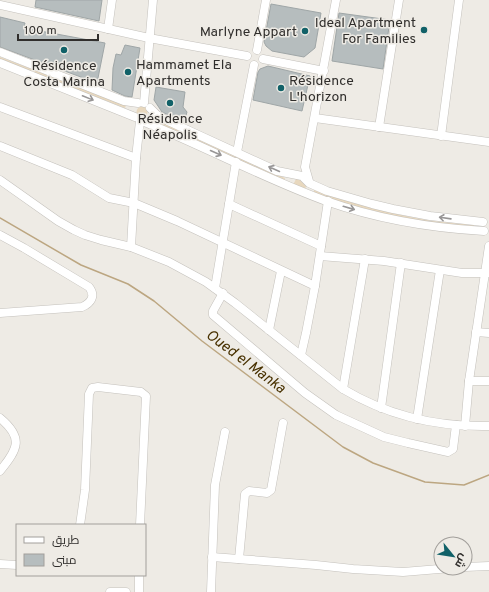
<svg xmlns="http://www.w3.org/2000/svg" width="489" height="592" viewBox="0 0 489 592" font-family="Overpass,Cairo,sans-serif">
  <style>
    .green { fill: #e8d8be }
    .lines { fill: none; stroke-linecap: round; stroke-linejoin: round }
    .stream { stroke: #bca681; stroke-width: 1.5 }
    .building { fill: #b6bdbe; stroke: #9fa6a7 }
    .minor-casing { stroke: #c4c1bc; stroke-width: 9 }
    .minor { stroke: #fff; stroke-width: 8 }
    .oneway { stroke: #989696 }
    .poi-dot { fill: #116168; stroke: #eeebe5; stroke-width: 1.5 }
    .labels { text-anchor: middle; stroke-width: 3; stroke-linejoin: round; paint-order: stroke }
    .poi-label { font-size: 14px; fill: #302e2c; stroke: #eeebe5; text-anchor: end }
    .water-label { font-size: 15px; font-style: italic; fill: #483100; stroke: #eeebe5 }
  </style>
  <rect width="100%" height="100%" fill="#eeebe5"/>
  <g class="green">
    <path d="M0,57L126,105L125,108L0,60Z"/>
    <circle cx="142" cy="112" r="5.5"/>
    <path d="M159,120L285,178L284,181L158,123Z"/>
    <path d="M299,178L306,186L305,190L293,185L296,179Z"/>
    <path d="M314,190C348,201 381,211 415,218C434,222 454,223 474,225L473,228C442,224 412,221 382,214C358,208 336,200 314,193Z"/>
  </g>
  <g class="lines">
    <path class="stream" d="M0,218L81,265L128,284L154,301L202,341L343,447L373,463L425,482L464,485L489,475"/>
  </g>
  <g class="building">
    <path d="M36,0H102L99,21L35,7Z"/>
    <path d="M271,4L321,13L315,48L304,57L272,51L266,46L264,42Z"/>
    <path d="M339,13L390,20L383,69L332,61Z"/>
    <path d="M0,17L25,23L24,28L105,43L97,83L0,47Z"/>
    <path d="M125,45L140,48L132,97L125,96L112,90L113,68L116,54L121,55Z"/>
    <path d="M268,66L310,76L302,111L253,100L258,72L260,69Z"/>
    <path d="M156,87L185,92L183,107L187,112L184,122L162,112L154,100Z"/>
  </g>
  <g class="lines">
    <defs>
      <g id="minor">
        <path d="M0,5L149,38L247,56"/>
        <path d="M108,29L112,0"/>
        <path d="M257,50L266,0"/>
        <path d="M0,52L124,101L138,103"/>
        <path d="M263,59L324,71"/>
        <path d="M0,63L135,117"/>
        <path d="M144,103L153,0"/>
        <path d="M0,107L136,158"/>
        <path d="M150,108L157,115L168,121L277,171L302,176L309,183L327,191L372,204L393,209L430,216L483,222"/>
        <path d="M315,118L489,142"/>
        <path d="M142,121C204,146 263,178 326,201C377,219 431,228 484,231"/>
        <path d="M379,127L399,0"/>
        <path d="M441,136L459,0"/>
        <path d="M0,146L72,175L109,198L134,203L177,221L315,286"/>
        <path d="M237,152L254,65"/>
        <path d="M0,180L58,221L74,230L85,235L101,240L131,247L169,262L206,282L235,303L343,389C388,416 438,427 489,426"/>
        <path d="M309,181L305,167L336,0"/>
        <path d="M229,204L321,246"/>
        <path d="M0,235L24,248L89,287C96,296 91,303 82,307L0,313"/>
        <path d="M131,247L136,158L140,121"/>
        <path d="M320,256L384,261L462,273H489"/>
        <path d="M215,288L236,162"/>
        <path d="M223,293L213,311V315L305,393L336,415L384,437L408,443L448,452L453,449L456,425"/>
        <path d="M269,330L281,271"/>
        <path d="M476,332L489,333"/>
        <path d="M301,355L306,333L315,286L328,201"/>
        <path d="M469,381H489"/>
        <path d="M343,389L365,259"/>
        <path d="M381,408L401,263"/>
        <path d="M0,418C24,438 18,449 0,471"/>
        <path d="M417,419L440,270"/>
        <path d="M465,426L469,381L489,246"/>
        <path d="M80,525L85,490L89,394L92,388L98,387L141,392L146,396L140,525"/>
        <path d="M212,557L316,565L353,569L403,572L451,568"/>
        <path d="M239,559L245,494L249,491L267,493L271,490L283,423"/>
        <path d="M0,564L17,565"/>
        <path d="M465,567L489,566"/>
        <path d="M110,592H126"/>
        <path d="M139,592V575"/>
        <path d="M211,592L215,485L225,432"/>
      </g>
    </defs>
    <use href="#minor" class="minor-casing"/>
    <use href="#minor" class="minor"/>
  </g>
  <defs><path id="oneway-shaft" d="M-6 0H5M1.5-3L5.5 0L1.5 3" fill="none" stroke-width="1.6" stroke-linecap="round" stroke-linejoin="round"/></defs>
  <g class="oneway">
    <use href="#oneway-shaft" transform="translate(88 98) rotate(22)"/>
    <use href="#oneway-shaft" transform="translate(216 153) rotate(24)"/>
    <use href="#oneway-shaft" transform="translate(274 169) rotate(-156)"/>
    <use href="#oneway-shaft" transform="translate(349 208) rotate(16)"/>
    <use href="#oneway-shaft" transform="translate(445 218) rotate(-172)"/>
  </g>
  <g class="poi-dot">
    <circle cx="424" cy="30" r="4"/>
    <circle cx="305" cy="31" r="4"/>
    <circle cx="64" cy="50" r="4"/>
    <circle cx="128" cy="72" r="4"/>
    <circle cx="281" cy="88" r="4"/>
    <circle cx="170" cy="103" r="4"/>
  </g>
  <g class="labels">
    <g class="poi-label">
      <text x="416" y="27">Ideal Apartment<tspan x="416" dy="16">For Families</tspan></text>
      <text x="297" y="36">Marlyne Appart</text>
      <text x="136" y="69" text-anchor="start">Hammamet Ela<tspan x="136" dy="16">Apartments</tspan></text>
      <text x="64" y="70" text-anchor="middle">Résidence<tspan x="64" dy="16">Costa Marina</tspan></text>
      <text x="289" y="85" text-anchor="start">Résidence<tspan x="289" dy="16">L'horizon</tspan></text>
      <text x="170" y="123" text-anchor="middle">Résidence<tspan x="170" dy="16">Néapolis</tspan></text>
    </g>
    <g class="water-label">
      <text transform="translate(246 361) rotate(37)" y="5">Oued el Manka</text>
    </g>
  </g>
  <rect x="16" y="524" width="130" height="52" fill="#eeebe5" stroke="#a29f9b"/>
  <rect x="24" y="537" width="20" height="6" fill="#ffffff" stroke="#a29f9b"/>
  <text x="52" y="544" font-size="12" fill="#302e2c">طريق</text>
  <rect x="24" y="554" width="20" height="12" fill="#b6bdbe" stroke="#a29f9b"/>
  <text x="52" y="564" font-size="12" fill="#302e2c">مبنى</text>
  <g transform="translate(453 556) rotate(120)"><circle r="19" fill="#eeebe5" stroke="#a29f9b"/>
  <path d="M0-3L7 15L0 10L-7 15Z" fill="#116168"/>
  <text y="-6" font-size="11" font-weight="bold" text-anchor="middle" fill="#302e2c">ش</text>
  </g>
  <path d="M18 34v6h80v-6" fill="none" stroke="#302e2c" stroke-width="2"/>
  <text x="24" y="34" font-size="12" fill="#302e2c" stroke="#eeebe5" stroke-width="3" paint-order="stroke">100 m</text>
</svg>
